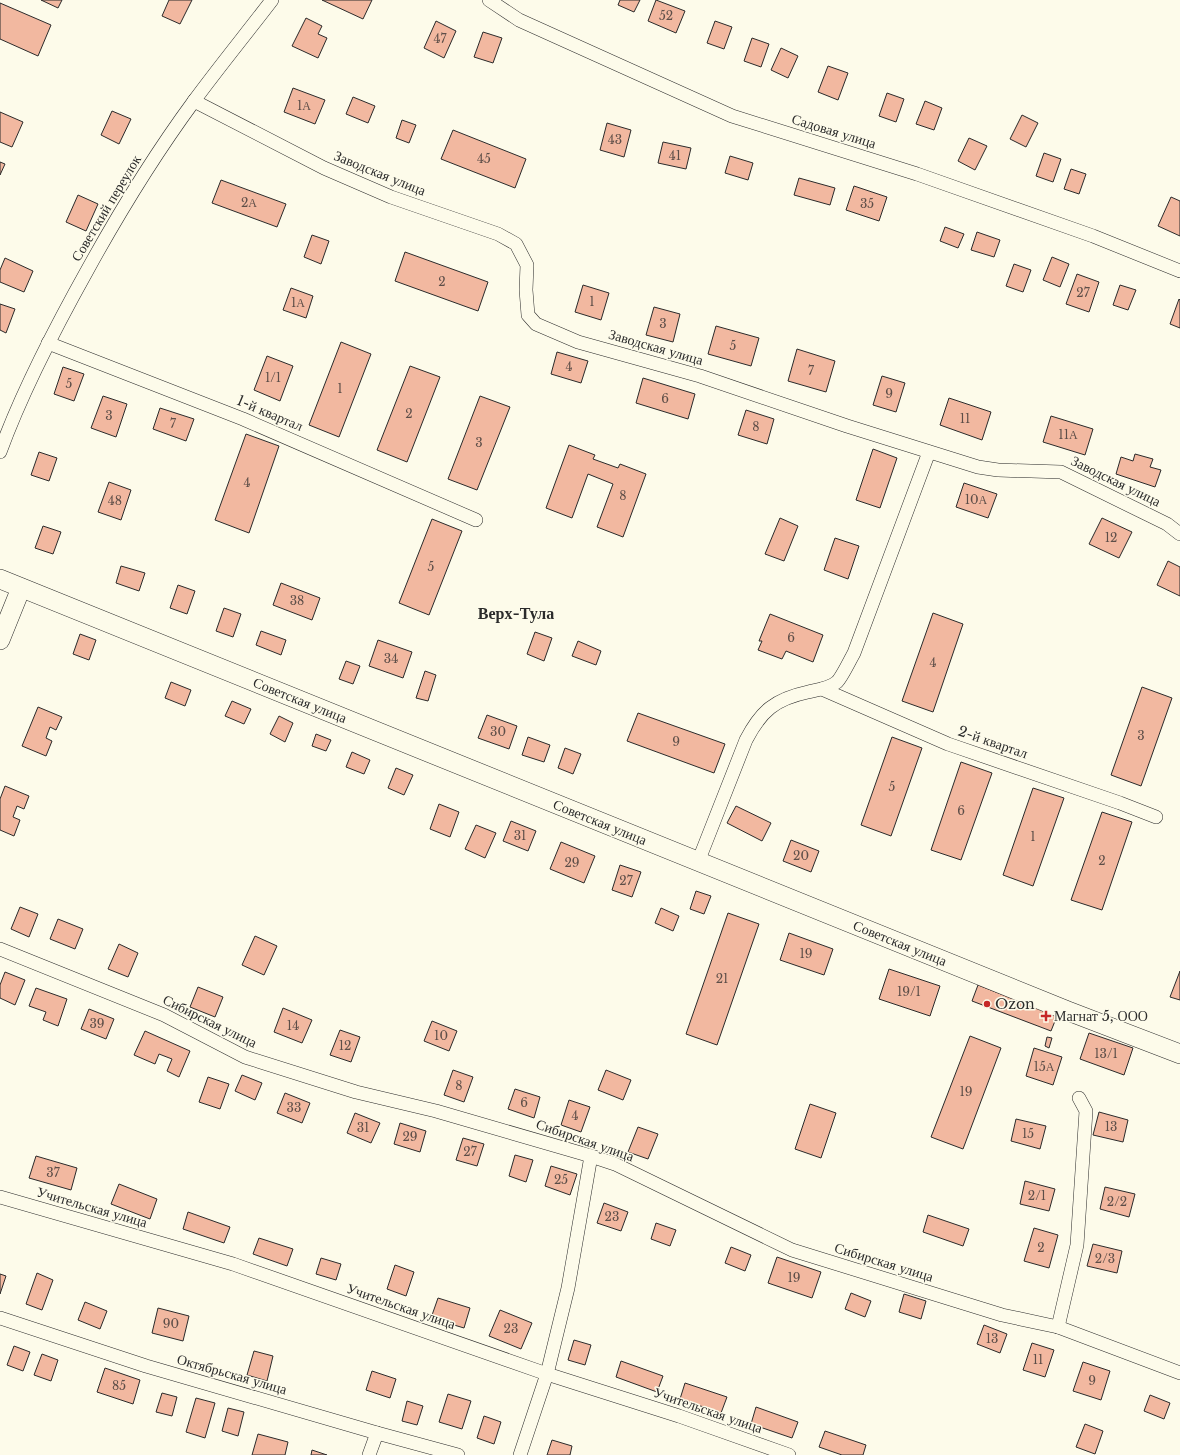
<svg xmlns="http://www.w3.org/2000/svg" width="1180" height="1455" viewBox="0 0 1180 1455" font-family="'Libre Baskerville',serif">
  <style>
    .building { fill: #f2b8a0; stroke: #2b2b2b }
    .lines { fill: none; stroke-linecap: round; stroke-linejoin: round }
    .minor-casing { stroke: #2b2b2b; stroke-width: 14 }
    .secondary-casing { stroke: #2b2b2b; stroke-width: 20 }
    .minor { stroke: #fdfbea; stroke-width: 13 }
    .secondary { stroke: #fdfbea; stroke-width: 19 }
    .poi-dot { fill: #c62828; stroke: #fdfbea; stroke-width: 1.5 }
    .labels { text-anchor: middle; stroke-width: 3; stroke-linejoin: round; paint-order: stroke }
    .number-label { font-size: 12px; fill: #5d4e48 }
    .street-label { font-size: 14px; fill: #2b2b2b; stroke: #fdfbea }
    .poi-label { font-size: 14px; fill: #2b2b2b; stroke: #fdfbea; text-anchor: start }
    .quarter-label { font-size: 16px; font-weight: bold; fill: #2b2b2b; stroke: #fdfbea }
  </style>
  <rect width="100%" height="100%" fill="#fdfbea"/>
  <g class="building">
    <path d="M41,0H62L58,8Z"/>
    <path d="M169,0H192L180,24L162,16Z"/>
    <path d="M322,0H372L363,19Z"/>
    <path d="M620,0H640L634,12L618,5Z"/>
    <path d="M656,0L685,11L676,33L648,21Z"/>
    <path d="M0,3L51,25L38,56L0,39Z"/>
    <path d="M306,18L322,26L318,34L327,38L318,58L292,46Z"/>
    <path d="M436,21L456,31L444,58L424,48Z"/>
    <path d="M715,21L732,27L724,49L707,43Z"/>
    <path d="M483,32L502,38L493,63L474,57Z"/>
    <path d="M752,38L769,44L761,67L744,61Z"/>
    <path d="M781,48L798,56L788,78L771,70Z"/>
    <path d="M828,66L848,73L838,100L818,92Z"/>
    <path d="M293,88L325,100L315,124L284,112Z"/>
    <path d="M887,93L904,99L896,122L879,116Z"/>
    <path d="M353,97L375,106L368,123L346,114Z"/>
    <path d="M925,101L942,108L934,130L916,124Z"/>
    <path d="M112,111L131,119L119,144L101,135Z"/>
    <path d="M0,112L23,122L12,147L0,142Z"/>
    <path d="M1022,115L1038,123L1026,147L1010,139Z"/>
    <path d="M402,120L416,125L409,143L396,138Z"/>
    <path d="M607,123L631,130L624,157L600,150Z"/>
    <path d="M453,130L526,159L515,188L441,159Z"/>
    <path d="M969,138L987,146L975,170L958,161Z"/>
    <path d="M663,142L691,148L686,169L658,163Z"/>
    <path d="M1044,153L1061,159L1053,182L1036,176Z"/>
    <path d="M730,156L753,163L748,180L725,173Z"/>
    <path d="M0,162L5,164L0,175Z"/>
    <path d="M1071,169L1086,174L1079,194L1064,189Z"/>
    <path d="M799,178L835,188L830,205L794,195Z"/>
    <path d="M221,180L286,204L277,227L212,203Z"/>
    <path d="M854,186L887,197L879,221L846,210Z"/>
    <path d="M78,195L98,204L86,231L66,222Z"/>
    <path d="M1171,197L1180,201V236L1158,226Z"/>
    <path d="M945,227L964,234L958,248L940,241Z"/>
    <path d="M977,232L1000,240L994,257L971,250Z"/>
    <path d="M312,235L329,241L321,264L304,257Z"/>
    <path d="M405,252L488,282L478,311L395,281Z"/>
    <path d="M1052,257L1069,264L1060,287L1043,280Z"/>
    <path d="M5,258L33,271L24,292L0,282V270Z"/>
    <path d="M1014,264L1031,270L1023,292L1006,286Z"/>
    <path d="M1077,274L1099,282L1089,312L1066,304Z"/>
    <path d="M583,285L609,293L601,320L575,312Z"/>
    <path d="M1120,285L1136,290L1128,310L1113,305Z"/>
    <path d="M291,288L313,296L306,318L283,310Z"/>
    <path d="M1179,299L1180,300V328L1170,324Z"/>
    <path d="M0,304L15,309L6,333L0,330Z"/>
    <path d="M654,307L680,314L673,342L646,335Z"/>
    <path d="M716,326L759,338L751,366L708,354Z"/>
    <path d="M341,342L371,354L339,437L309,425Z"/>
    <path d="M797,349L835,361L826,392L788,381Z"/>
    <path d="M557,352L588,361L581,383L551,374Z"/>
    <path d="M267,356L293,366L280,401L254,390Z"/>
    <path d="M410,366L440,377L407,462L377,450Z"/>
    <path d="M63,367L84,374L74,401L54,394Z"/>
    <path d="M882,376L905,383L896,412L873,405Z"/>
    <path d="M643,378L695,394L688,419L636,403Z"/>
    <path d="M103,396L127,404L116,437L91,428Z"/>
    <path d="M480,396L510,407L477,490L448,479Z"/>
    <path d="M949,398L991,412L982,440L940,425Z"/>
    <path d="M160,408L194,419L186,441L153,429Z"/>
    <path d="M746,410L774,419L767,444L738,435Z"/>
    <path d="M1051,416L1093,429L1085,455L1043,442Z"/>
    <path d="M246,434L279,446L249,533L215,520Z"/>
    <path d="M569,445L595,455L593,459L618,468L620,464L646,474L623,537L597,527L613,484L588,474L572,518L546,508Z"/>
    <path d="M873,449L897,458L880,508L856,500Z"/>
    <path d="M39,452L57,458L49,481L31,475Z"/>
    <path d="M1135,454L1153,459L1150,467L1161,470L1155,487L1116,474L1121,457L1133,461Z"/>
    <path d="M109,482L131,490L121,520L98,512Z"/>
    <path d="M964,483L997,494L988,518L956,507Z"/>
    <path d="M780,518L798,526L784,561L765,554Z"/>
    <path d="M1102,518L1132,532L1119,558L1089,544Z"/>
    <path d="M432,519L462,531L429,615L399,603Z"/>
    <path d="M43,526L61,532L53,554L35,548Z"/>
    <path d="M835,538L859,546L848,579L824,570Z"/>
    <path d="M1168,561L1180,567V596L1157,585Z"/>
    <path d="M121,566L145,573L139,591L116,583Z"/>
    <path d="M281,583L320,598L312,620L273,605Z"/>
    <path d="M178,585L195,591L187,614L170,608Z"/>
    <path d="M224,608L241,614L233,637L216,631Z"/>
    <path d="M933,613L963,624L933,712L902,701Z"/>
    <path d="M770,614L823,635L813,662L786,651L782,659L758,650L762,641H759Z"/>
    <path d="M261,631L286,640L281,655L256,645Z"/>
    <path d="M535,632L552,638L544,661L527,654Z"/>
    <path d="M80,634L96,640L89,660L73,654Z"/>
    <path d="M378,640L412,652L403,678L369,666Z"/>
    <path d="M578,641L601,651L596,665L572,656Z"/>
    <path d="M346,661L360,666L353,684L339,679Z"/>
    <path d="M425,671L436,675L428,701L416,698Z"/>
    <path d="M171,682L191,690L185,706L165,698Z"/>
    <path d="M1142,687L1172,698L1141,786L1111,775Z"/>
    <path d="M232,701L251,709L244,724L225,716Z"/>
    <path d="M38,707L62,717L56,730L50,727L46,738L52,741L46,756L22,746Z"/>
    <path d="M638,713L725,744L714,773L627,741Z"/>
    <path d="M487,715L517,726L509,749L478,738Z"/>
    <path d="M279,716L293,723L285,742L270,734Z"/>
    <path d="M316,734L331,740L326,751L312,746Z"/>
    <path d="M528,737L550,745L544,762L522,755Z"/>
    <path d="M892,737L922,748L891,836L861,825Z"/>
    <path d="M565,748L581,754L573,774L558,768Z"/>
    <path d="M352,752L370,760L364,774L346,767Z"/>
    <path d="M961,762L992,773L961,860L931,850Z"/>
    <path d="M396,768L413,775L404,795L388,788Z"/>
    <path d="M5,786L29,796L24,809L17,806L13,817L20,820L14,836L0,830V799Z"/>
    <path d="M1033,788L1064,798L1033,886L1003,875Z"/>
    <path d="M439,804L459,812L450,837L430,829Z"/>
    <path d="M736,806L771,823L762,841L727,823Z"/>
    <path d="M1102,812L1132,822L1102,910L1071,900Z"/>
    <path d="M511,821L536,831L528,851L503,841Z"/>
    <path d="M476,825L496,833L485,858L465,849Z"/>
    <path d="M791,840L819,851L811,872L783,861Z"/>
    <path d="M561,842L595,856L584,883L550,869Z"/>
    <path d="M620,865L641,872L632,897L612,890Z"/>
    <path d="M696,891L711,896L704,914L690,909Z"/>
    <path d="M20,907L38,914L29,937L11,929Z"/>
    <path d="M661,908L679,916L673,931L655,923Z"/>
    <path d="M728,913L759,924L717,1045L686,1034Z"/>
    <path d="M58,919L83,929L75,949L50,939Z"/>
    <path d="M789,933L833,949L824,975L780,960Z"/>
    <path d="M255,936L277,946L264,975L242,965Z"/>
    <path d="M119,944L138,953L128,977L108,969Z"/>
    <path d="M889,969L940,986L930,1016L879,999Z"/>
    <path d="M1180,971V1000L1170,997Z"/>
    <path d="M5,972L25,980L15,1005L0,998V985Z"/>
    <path d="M978,985L1057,1016L1051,1031L972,1001Z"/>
    <path d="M198,987L223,997L215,1017L190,1007Z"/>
    <path d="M36,988L67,999L58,1026L43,1020L46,1012L29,1006Z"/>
    <path d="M283,1008L312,1020L302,1043L274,1032Z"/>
    <path d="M89,1009L114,1019L106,1039L81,1029Z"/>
    <path d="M432,1021L457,1031L449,1051L424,1041Z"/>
    <path d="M340,1030L360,1037L351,1062L330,1055Z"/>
    <path d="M145,1031L190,1051L179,1077L167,1071L172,1059L159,1054L155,1064L134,1055Z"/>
    <path d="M1089,1033L1133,1048L1124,1075L1080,1059Z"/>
    <path d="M970,1036L1001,1048L963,1149L931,1137Z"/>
    <path d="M1047,1037L1052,1038L1049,1048L1045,1046Z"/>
    <path d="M1034,1048L1062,1057L1053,1085L1026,1076Z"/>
    <path d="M453,1070L473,1077L464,1102L444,1095Z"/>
    <path d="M606,1070L631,1080L623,1100L598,1090Z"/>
    <path d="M242,1075L262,1083L255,1100L235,1091Z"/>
    <path d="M208,1077L229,1084L220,1109L199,1102Z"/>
    <path d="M515,1089L540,1097L534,1118L508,1109Z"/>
    <path d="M285,1093L310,1103L302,1123L277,1113Z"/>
    <path d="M569,1100L590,1107L581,1132L561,1125Z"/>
    <path d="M810,1104L836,1113L821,1158L795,1149Z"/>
    <path d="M1099,1112L1128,1120L1123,1142L1093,1135Z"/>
    <path d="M355,1113L380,1123L371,1143L347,1133Z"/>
    <path d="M1016,1119L1046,1126L1040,1149L1011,1141Z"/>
    <path d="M400,1123L426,1131L420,1152L394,1144Z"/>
    <path d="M638,1127L658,1134L648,1159L628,1152Z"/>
    <path d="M463,1138L484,1144L477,1166L456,1160Z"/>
    <path d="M515,1155L533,1160L526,1182L509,1176Z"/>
    <path d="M36,1156L77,1168L71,1190L29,1178Z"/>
    <path d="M551,1166L577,1174L570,1195L545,1186Z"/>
    <path d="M1025,1181L1055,1189L1049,1211L1020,1204Z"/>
    <path d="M119,1184L157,1199L150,1219L111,1204Z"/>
    <path d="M1105,1187L1135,1194L1129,1217L1100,1209Z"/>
    <path d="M604,1203L628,1212L621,1231L597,1223Z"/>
    <path d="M188,1212L230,1227L224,1243L183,1229Z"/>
    <path d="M928,1215L969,1229L963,1246L923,1232Z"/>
    <path d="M656,1223L676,1230L670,1246L651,1239Z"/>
    <path d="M1034,1228L1058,1235L1049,1268L1024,1261Z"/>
    <path d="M259,1238L293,1249L287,1266L253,1254Z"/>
    <path d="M1093,1244L1122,1251L1117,1273L1087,1266Z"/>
    <path d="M731,1247L751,1255L745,1271L725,1263Z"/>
    <path d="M777,1257L821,1272L812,1298L768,1283Z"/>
    <path d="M321,1258L341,1264L336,1280L316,1274Z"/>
    <path d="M395,1265L414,1272L406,1296L387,1289Z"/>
    <path d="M37,1273L53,1280L42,1310L26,1304Z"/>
    <path d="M0,1274L6,1276L0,1294Z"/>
    <path d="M851,1293L871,1301L865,1317L845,1309Z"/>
    <path d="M904,1294L926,1301L921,1319L899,1312Z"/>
    <path d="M438,1298L470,1308L464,1328L431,1318Z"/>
    <path d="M85,1302L107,1311L100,1329L78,1320Z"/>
    <path d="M158,1308L189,1316L183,1341L152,1333Z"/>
    <path d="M500,1310L532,1323L521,1349L489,1336Z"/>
    <path d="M984,1325L1007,1334L1000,1353L977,1344Z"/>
    <path d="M574,1340L591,1345L585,1365L568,1360Z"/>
    <path d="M1032,1343L1054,1350L1045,1377L1023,1370Z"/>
    <path d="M14,1346L30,1352L23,1371L7,1365Z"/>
    <path d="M254,1351L273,1356L267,1381L247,1375Z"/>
    <path d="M42,1354L58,1360L51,1381L34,1375Z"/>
    <path d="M621,1361L663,1376L657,1392L616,1377Z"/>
    <path d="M1083,1362L1110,1371L1101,1400L1073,1391Z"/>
    <path d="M105,1368L140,1380L133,1404L97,1392Z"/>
    <path d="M372,1371L396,1379L390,1398L366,1390Z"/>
    <path d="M685,1383L727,1397L721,1413L680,1399Z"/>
    <path d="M162,1393L177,1397L172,1416L156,1412Z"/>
    <path d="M448,1394L471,1401L462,1429L439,1422Z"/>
    <path d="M1150,1395L1170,1403L1164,1419L1144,1411Z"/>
    <path d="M196,1398L215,1403L205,1438L186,1432Z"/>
    <path d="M407,1401L423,1406L417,1425L402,1421Z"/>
    <path d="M756,1407L798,1422L792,1438L751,1424Z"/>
    <path d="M228,1408L244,1412L238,1436L222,1431Z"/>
    <path d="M484,1416L501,1422L494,1444L477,1438Z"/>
    <path d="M1085,1424L1103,1431L1095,1454L1076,1447Z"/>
    <path d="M825,1431L866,1445L863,1455H842L819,1447Z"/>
    <path d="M258,1434L288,1442L285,1455H252Z"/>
    <path d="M552,1440L572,1446L570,1455H547Z"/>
    <path d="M312,1450L327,1455H311Z"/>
  </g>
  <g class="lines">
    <defs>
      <g id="minor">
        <path d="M489,0L519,20L732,116L917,174L1093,236L1180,271"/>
        <path d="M194,101L324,168L391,197L498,234L516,244L527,265L526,290L528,315L536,324L578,342L700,376L847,426L978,467L998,470L1061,472L1167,524L1180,534"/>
        <path d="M48,343L243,419L476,520"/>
        <path d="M0,452C23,389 55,328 88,269C120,211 155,154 194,101C219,67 246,34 272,0"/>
        <path d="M822,689L948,744L1120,803L1156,817"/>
        <path d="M698,862L746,740C761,711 775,699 808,692C817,690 830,688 837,682C842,677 850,660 854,653L929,452"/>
        <path d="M0,949L164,1015L245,1057L356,1092L436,1111L591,1156L615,1164L792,1250L1002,1315L1058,1327L1180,1373"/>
        <path d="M0,1197L233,1264L547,1374L679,1416L789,1455"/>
        <path d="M0,1318L146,1366L377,1433L458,1455"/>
        <path d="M1058,1327L1077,1245L1086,1111L1079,1098"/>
        <path d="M369,1455L377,1433"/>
        <path d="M520,1455L547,1374L568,1288L591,1156"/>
      </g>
      <g id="secondary">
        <path d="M0,579L1068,1011L1180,1054"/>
        <path d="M0,640L21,588"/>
      </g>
    </defs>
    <use href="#minor" class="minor-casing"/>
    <use href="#secondary" class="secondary-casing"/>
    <use href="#minor" class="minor"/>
    <use href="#secondary" class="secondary"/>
  </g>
  <g class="poi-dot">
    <circle cx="987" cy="1004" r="4"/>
    <path d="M1044 1010h4v4h4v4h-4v4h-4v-4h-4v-4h4z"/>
  </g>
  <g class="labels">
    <g class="number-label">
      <text x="666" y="20">52</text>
      <text x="440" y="43">47</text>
      <text x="304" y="110">1А</text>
      <text x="615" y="144">43</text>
      <text x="675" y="160">41</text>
      <text x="484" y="163">45</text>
      <text x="249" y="207">2А</text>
      <text x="867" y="208">35</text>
      <text x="442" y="286">2</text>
      <text x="1083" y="297">27</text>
      <text x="592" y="306">1</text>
      <text x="298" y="307">1А</text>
      <text x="663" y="328">3</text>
      <text x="733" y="350">5</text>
      <text x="569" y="371">4</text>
      <text x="811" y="375">7</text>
      <text x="273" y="382">1/1</text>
      <text x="69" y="388">5</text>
      <text x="340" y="393">1</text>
      <text x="889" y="398">9</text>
      <text x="665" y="403">6</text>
      <text x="409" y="418">2</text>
      <text x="109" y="420">3</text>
      <text x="965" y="423">11</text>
      <text x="173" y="428">7</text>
      <text x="756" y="431">8</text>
      <text x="1068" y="439">11А</text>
      <text x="479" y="447">3</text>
      <text x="247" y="487">4</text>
      <text x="623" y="500">8</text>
      <text x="976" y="504">10А</text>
      <text x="115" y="505">48</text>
      <text x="1111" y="542">12</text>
      <text x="431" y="571">5</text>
      <text x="297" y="605">38</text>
      <text x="791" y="642">6</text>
      <text x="391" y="663">34</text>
      <text x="933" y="667">4</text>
      <text x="498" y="736">30</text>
      <text x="1141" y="740">3</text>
      <text x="676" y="746">9</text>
      <text x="892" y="791">5</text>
      <text x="961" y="815">6</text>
      <text x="520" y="840">31</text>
      <text x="1033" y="841">1</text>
      <text x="801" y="860">20</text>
      <text x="1102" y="865">2</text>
      <text x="572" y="867">29</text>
      <text x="626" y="885">27</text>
      <text x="806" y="958">19</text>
      <text x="722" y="983">21</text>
      <text x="909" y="996">19/1</text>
      <text x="97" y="1028">39</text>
      <text x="293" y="1030">14</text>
      <text x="441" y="1040">10</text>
      <text x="345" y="1050">12</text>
      <text x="1106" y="1058">13/1</text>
      <text x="1044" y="1071">15А</text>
      <text x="459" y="1090">8</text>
      <text x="966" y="1096">19</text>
      <text x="524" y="1107">6</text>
      <text x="294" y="1112">33</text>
      <text x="575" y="1120">4</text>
      <text x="1111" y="1131">13</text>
      <text x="363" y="1132">31</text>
      <text x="1028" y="1138">15</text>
      <text x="410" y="1141">29</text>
      <text x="470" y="1156">27</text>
      <text x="53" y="1177">37</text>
      <text x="561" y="1184">25</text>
      <text x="1037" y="1200">2/1</text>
      <text x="1117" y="1206">2/2</text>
      <text x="612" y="1221">23</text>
      <text x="1041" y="1252">2</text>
      <text x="1105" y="1263">2/3</text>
      <text x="794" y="1282">19</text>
      <text x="171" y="1328">90</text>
      <text x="511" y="1333">23</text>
      <text x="992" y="1343">13</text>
      <text x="1038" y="1364">11</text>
      <text x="1092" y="1385">9</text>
      <text x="119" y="1390">85</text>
    </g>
    <g class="street-label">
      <text transform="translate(834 131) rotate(17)" y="5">Садовая улица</text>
      <text transform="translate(380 173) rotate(22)" y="5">Заводская улица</text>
      <text transform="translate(106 208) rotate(-59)" y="5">Советский переулок</text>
      <text transform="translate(656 347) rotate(16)" y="5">Заводская улица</text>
      <text transform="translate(270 413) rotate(23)" y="5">1-й квартал</text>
      <text transform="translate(1116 481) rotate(26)" y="5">Заводская улица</text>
      <text transform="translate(300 700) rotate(22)" y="5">Советская улица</text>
      <text transform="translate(993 742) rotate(19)" y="5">2-й квартал</text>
      <text transform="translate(600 822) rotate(22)" y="5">Советская улица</text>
      <text transform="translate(900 943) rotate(22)" y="5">Советская улица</text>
      <text transform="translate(210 1021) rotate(26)" y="5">Сибирская улица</text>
      <text transform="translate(585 1140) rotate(19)" y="5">Сибирская улица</text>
      <text transform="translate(92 1207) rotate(16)" y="5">Учительская улица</text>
      <text transform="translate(884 1262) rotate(17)" y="5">Сибирская улица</text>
      <text transform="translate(401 1306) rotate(19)" y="5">Учительская улица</text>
      <text transform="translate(232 1374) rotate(16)" y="5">Октябрьская улица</text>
      <text transform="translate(708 1410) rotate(19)" y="5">Учительская улица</text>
    </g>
    <g class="poi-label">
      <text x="995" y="1009">Ozon</text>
      <text x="1054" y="1021">Магнат 5, ООО</text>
    </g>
    <g class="quarter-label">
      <text x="516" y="619">Верх-Тула</text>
    </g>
  </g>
</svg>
